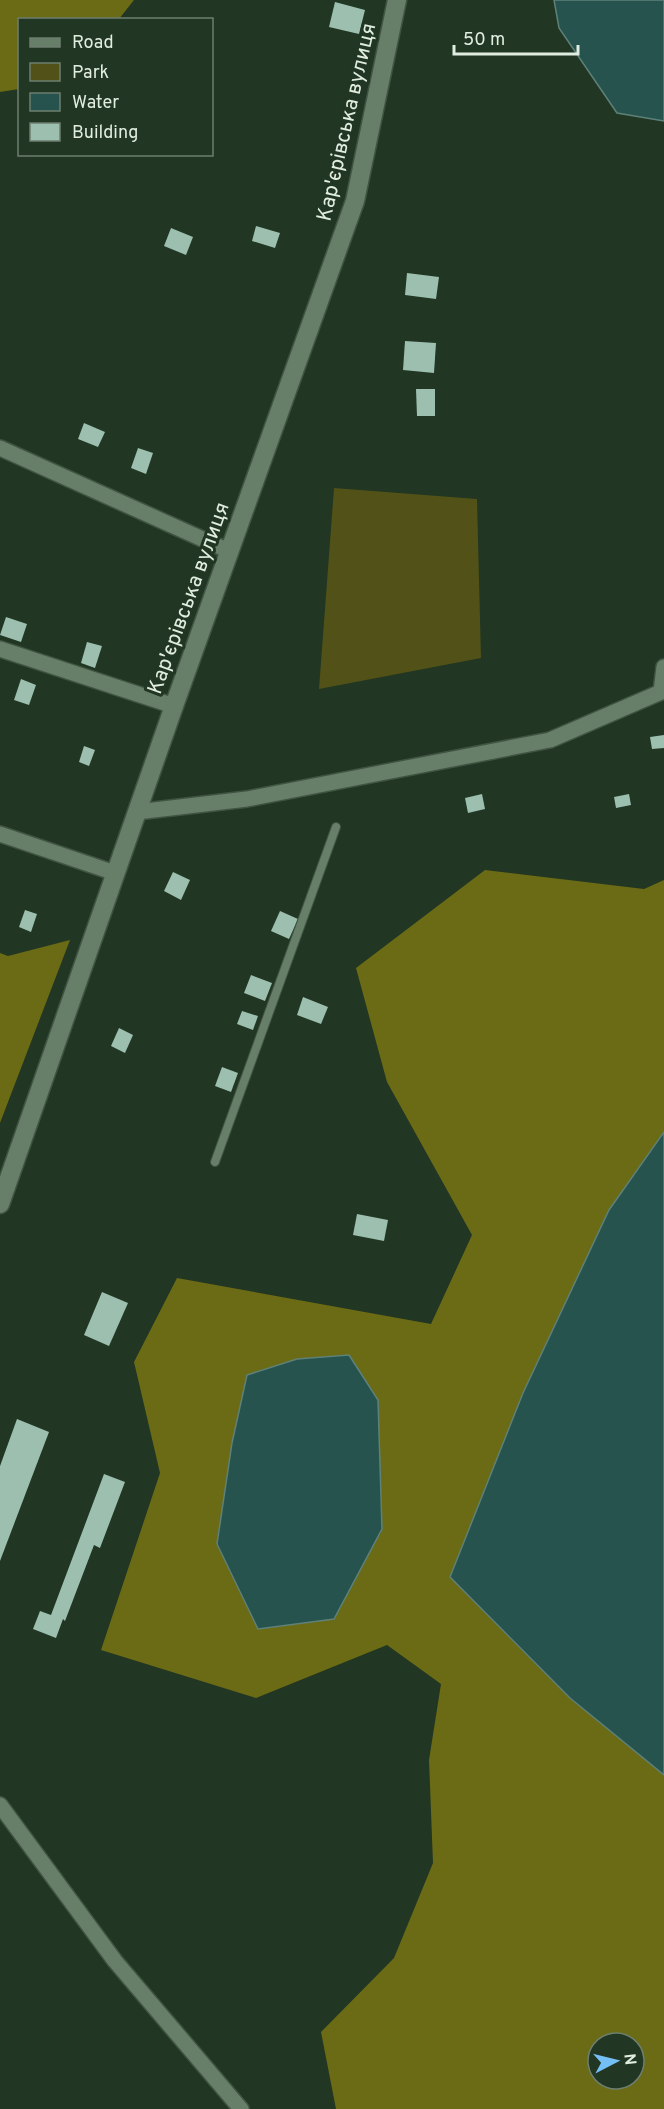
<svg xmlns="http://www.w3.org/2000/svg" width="664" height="2109" viewBox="0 0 664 2109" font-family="Overpass,sans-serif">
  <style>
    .green { fill: #515118 }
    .forest { fill: #6b6a15; fill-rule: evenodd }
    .water { fill: #26534d; stroke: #5e8179; stroke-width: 1.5 }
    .building { fill: #9cbfaf }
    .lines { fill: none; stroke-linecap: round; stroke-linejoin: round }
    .lane-casing { stroke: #415443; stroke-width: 10 }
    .street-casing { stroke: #415443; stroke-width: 18 }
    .secondary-casing { stroke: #415443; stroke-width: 21 }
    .lane { stroke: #677f69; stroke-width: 8 }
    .street { stroke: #677f69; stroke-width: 15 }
    .secondary { stroke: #677f69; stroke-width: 18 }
    .labels { text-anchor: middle; stroke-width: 6; stroke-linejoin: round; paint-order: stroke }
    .street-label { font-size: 21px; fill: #e0ede0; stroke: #213623 }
  </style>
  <rect width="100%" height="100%" fill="#213623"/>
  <path class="green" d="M334,488L477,499L481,658L319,689Z"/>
  <g class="forest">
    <path d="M0,0H134L119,19L20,20L19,89L0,92Z"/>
    <path d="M485,870L644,889L664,880V1132L609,1210L523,1393L450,1577L570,1698L664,1775V2109H336L321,2032L394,1958L433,1863L429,1760L441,1684L387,1645L256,1698L101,1650L160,1473L134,1362L177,1278L431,1324L472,1235L387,1082L356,968ZM598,2043H634V2079H598Z"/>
    <path d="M70,940L0,1123V953L8,956Z"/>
  </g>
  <g class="water">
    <path d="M554,0H664V121L617,113L559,28Z"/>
    <path d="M664,1132V1775L570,1698L450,1577L523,1393L609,1210Z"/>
    <path d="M349,1355L378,1400L382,1529L334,1619L258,1629L217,1544L232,1443L247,1375L297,1359Z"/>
  </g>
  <g class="building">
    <path d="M335,2L365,10L359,34L329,27Z"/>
    <path d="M256,226L280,233L275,248L252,241Z"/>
    <path d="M171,228L193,237L186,255L164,246Z"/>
    <path d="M407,273L439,277L436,299L405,295Z"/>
    <path d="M405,341L436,343L434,373L403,370Z"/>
    <path d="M416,389H435V416H417Z"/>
    <path d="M84,423L105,432L98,447L78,439Z"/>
    <path d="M138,448L153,453L146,474L131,468Z"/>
    <path d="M6,617L27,624L21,642L0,635Z"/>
    <path d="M87,642L102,646L95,668L81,663Z"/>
    <path d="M21,679L36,685L29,705L14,700Z"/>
    <path d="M664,735V748L652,749L650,737Z"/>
    <path d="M84,746L95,750L89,766L79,762Z"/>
    <path d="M482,794L485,809L468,813L465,798Z"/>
    <path d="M629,794L631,805L616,808L614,797Z"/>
    <path d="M173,872L190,880L181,900L164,891Z"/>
    <path d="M25,910L37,914L31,932L19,927Z"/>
    <path d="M280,911L298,919L289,939L271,931Z"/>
    <path d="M251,975L272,983L265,1001L244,993Z"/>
    <path d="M303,997L328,1007L321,1024L297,1015Z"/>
    <path d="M242,1011L258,1016L253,1030L237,1024Z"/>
    <path d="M119,1028L133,1035L125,1053L111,1046Z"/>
    <path d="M222,1067L238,1073L231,1092L215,1086Z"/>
    <path d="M357,1214L388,1220L384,1241L353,1235Z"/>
    <path d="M102,1292L128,1303L109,1346L84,1335Z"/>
    <path d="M17,1419L49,1432L0,1561V1466Z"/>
    <path d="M104,1474L125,1482L100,1548L94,1545L65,1621L63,1619L56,1638L33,1629L40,1611L51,1615Z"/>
  </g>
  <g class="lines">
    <defs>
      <path id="lane" d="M215,1162L336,827"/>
      <g id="street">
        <path d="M0,448L229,551"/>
        <path d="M0,649L174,706"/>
        <path d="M137,812L247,799L550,740L661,692L664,667"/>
        <path d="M0,834L115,873"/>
        <path d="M0,1805L115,1961L241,2109"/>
      </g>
      <path id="secondary" d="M0,1204L174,706L355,201L397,0"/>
    </defs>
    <use href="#lane" class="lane-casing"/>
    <use href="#street" class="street-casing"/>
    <use href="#secondary" class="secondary-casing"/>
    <use href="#lane" class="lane"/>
    <use href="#street" class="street"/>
    <use href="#secondary" class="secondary"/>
  </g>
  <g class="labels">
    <g class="street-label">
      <text transform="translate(346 122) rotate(-77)" y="7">Кар'єрівська вулиця</text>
      <text transform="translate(188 598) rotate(-70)" y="7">Кар'єрівська вулиця</text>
    </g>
  </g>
  <rect x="18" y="18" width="195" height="138" fill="#213623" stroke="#6d7f6f" stroke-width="1.5"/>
  <rect x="30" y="38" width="30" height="9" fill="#677f69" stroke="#6d7f6f" stroke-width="1.5"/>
  <text x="72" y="48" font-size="18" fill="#e0ede0">Road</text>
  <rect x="30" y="63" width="30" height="18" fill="#515118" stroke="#6d7f6f" stroke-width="1.5"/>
  <text x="72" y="78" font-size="18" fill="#e0ede0">Park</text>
  <rect x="30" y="93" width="30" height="18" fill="#26534d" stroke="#6d7f6f" stroke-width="1.5"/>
  <text x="72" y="108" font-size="18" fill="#e0ede0">Water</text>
  <rect x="30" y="123" width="30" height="18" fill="#9cbfaf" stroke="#6d7f6f" stroke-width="1.5"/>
  <text x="72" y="138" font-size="18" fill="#e0ede0">Building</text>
  <g transform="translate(616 2061) rotate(83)"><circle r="28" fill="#213623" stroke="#6d7f6f" stroke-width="1.5"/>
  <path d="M0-4.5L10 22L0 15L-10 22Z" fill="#74c0f6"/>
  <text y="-9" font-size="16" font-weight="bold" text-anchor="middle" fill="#e0ede0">N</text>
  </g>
  <path d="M454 45v9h124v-9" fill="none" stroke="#e0ede0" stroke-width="3"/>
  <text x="463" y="45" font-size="18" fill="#e0ede0" stroke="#213623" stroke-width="4.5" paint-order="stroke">50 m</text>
</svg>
